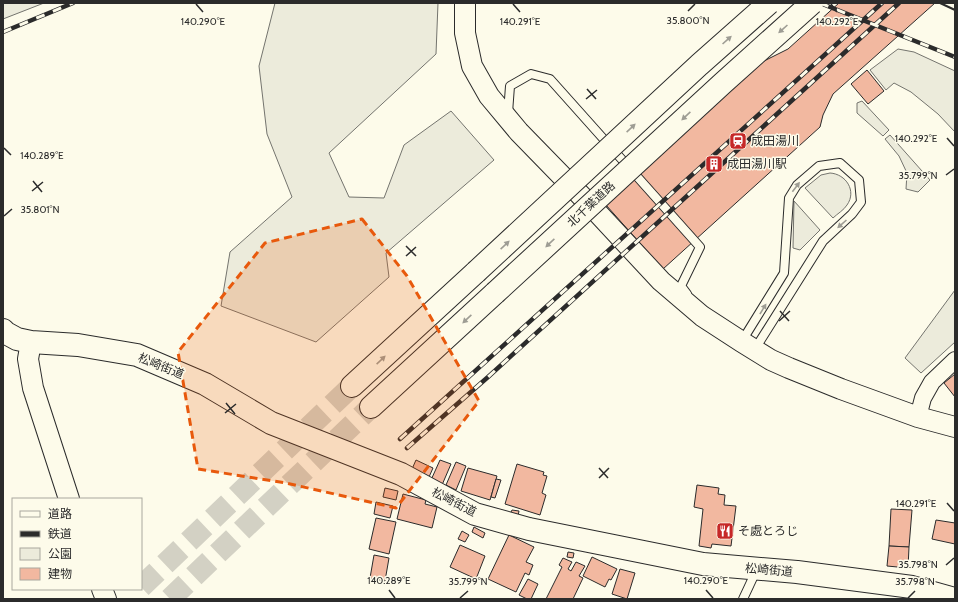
<svg xmlns="http://www.w3.org/2000/svg" width="958" height="602" viewBox="0 0 958 602" font-family="Cabin,'Noto Sans JP',sans-serif">
  <style>
    .green { fill: #ecebdb; stroke: #74746e }
    .building { fill: #f2b8a0; stroke: #2b2b2b }
    .lines { fill: none; stroke-linecap: round; stroke-linejoin: round }
    .trunk-tunnel { stroke: #d3d1c4; stroke-width: 22; stroke-dasharray: 22 11; stroke-linecap: butt }
    .service-casing { stroke: #2b2b2b; stroke-width: 10 }
    .minor-casing { stroke: #2b2b2b; stroke-width: 18 }
    .tertiary-casing { stroke: #2b2b2b; stroke-width: 22 }
    .primary-casing { stroke: #2b2b2b; stroke-width: 24 }
    .trunk-casing { stroke: #2b2b2b; stroke-width: 24 }
    .service { stroke: #fdfbea; stroke-width: 8 }
    .minor { stroke: #fdfbea; stroke-width: 16 }
    .tertiary { stroke: #fdfbea; stroke-width: 20 }
    .primary { stroke: #fdfbea; stroke-width: 22 }
    .trunk { stroke: #fdfbea; stroke-width: 22 }
    .rail-casing { stroke: #2b2b2b; stroke-width: 4.5 }
    .rail { stroke: #fdfbea; stroke-width: 3; stroke-dasharray: 9; stroke-linecap: butt }
    .trunk-bridge-casing { stroke: #2b2b2b; stroke-width: 24; stroke-linecap: butt }
    .trunk-bridge { stroke: #fdfbea; stroke-width: 22 }
    .wall { stroke: #2b2b2b; stroke-width: 2 }
    .oneway { fill: #9e9d94 }
    .marked { fill: #e8590c; fill-opacity: 0.2; stroke: #e8590c; stroke-width: 3; stroke-dasharray: 8 5; stroke-linejoin: round }
    .ticks { fill: none; stroke: #2b2b2b; stroke-width: 1.5 }
    .labels { text-anchor: middle; stroke-width: 3; stroke-linejoin: round; paint-order: stroke }
    .poi-label { font-size: 12px; fill: #2b2b2b; stroke: #fdfbea; text-anchor: start }
    .street-label { font-size: 12px; fill: #2b2b2b; stroke: #fdfbea }
    .ticks-label { font-size: 10px; text-anchor: middle; fill: #2b2b2b; stroke: #fdfbea; stroke-width: 3; stroke-linejoin: round; paint-order: stroke }
  </style>
  <rect width="100%" height="100%" fill="#fdfbea"/>
  <g class="green">
    <path d="M3,3H44L3,19Z"/>
    <path d="M275,3H438L436,54L329,153L349,197L384,198L404,145L451,111L494,160L386,253L389,277L316,342L221,306L230,252L292,197L267,134L259,66Z"/>
    <path d="M898,49L914,52L955,71V132L938,114L911,92L894,83L886,90L870,70Z"/>
    <path d="M862,101L889,130L883,136L857,113V103Z"/>
    <path d="M890,135L930,180L918,192L906,189L907,173L899,156L885,139Z"/>
    <path d="M830,173C846,174 857,191 847,205C844,210 837,214 833,218L805,188L821,175Z"/>
    <path d="M794,201L820,230L800,250L793,248Z"/>
    <path d="M955,290V342L921,373L905,358Z"/>
  </g>
  <g class="building">
    <path d="M839,3H935L833,94L823,115L820,127L663,269L606,205L762,62L788,49Z"/>
    <path d="M867,70L884,91L868,104L851,84Z"/>
    <path d="M955,374V397L944,383Z"/>
    <path d="M416,460L433,468L429,477L412,469Z"/>
    <path d="M440,460L451,464L442,485L431,480Z"/>
    <path d="M456,462L466,466L456,490L446,485Z"/>
    <path d="M517,464L544,472L543,475L547,476L542,493L546,495L540,515L505,504Z"/>
    <path d="M468,468L497,476L490,500L461,491Z"/>
    <path d="M496,479L501,480L495,498L491,497Z"/>
    <path d="M697,485L719,488L718,494L725,495L724,505L736,506L731,546L712,544L711,548L699,546L703,509L694,507Z"/>
    <path d="M385,488L398,491L396,500L383,497Z"/>
    <path d="M403,494L426,500L425,504L437,507L432,528L397,519Z"/>
    <path d="M376,502L393,506L390,518L374,514Z"/>
    <path d="M891,509L912,510L909,547L889,546Z"/>
    <path d="M512,510L519,511L518,516L510,514Z"/>
    <path d="M376,518L396,522L389,554L369,549Z"/>
    <path d="M936,520L955,523V544L932,539Z"/>
    <path d="M474,527L485,533L483,538L472,532Z"/>
    <path d="M462,531L469,535L465,542L458,539Z"/>
    <path d="M509,535L534,547L526,562L533,565L529,575L525,573L516,592L488,579Z"/>
    <path d="M460,545L485,556L476,579L450,567Z"/>
    <path d="M889,546L909,547L908,568L887,566Z"/>
    <path d="M568,552L574,553L573,558L567,557Z"/>
    <path d="M374,555L389,558L385,581L370,578Z"/>
    <path d="M592,557L617,569L611,580L609,579L605,587L583,576Z"/>
    <path d="M563,558L572,562L568,569L571,571L576,562L585,566L579,576L583,578L573,599H546L562,567L559,565Z"/>
    <path d="M620,569L635,573L627,599L612,594Z"/>
    <path d="M528,579L538,584L531,599H527L519,595Z"/>
  </g>
  <g class="lines">
    <g class="trunk-tunnel">
      <path d="M141,587L352,386"/>
      <path d="M170,599L371,407"/>
    </g>
    <defs>
      <g id="service">
        <path d="M508,113L510,86L531,74L550,79L700,247L681,286L687,294"/>
        <path d="M742,341L784,273L789,198L797,185L819,166L840,163L859,180L861,202L852,214L823,241L755,349"/>
        <path d="M743,599L757,569"/>
      </g>
      <path id="minor" d="M918,417L923,398L932,382L955,360"/>
      <g id="tertiary">
        <path d="M465,3V33L472,66L489,96L519,132L594,209L661,281L702,316L742,342L771,360L789,368L841,389L918,417L955,427"/>
        <path d="M31,342L28,359L33,388L69,499"/>
        <path d="M102,589L106,599"/>
      </g>
      <path id="primary" d="M3,330L6,333L17,339L31,342L78,345L137,355L205,384L271,423L401,474L475,514L529,529L703,564L797,572L912,587L955,599"/>
      <g id="trunk">
        <path d="M352,386L476,272"/>
        <path d="M371,407L495,293"/>
      </g>
    </defs>
    <use href="#service" class="service-casing"/>
    <use href="#minor" class="minor-casing"/>
    <use href="#tertiary" class="tertiary-casing"/>
    <use href="#primary" class="primary-casing"/>
    <use href="#trunk" class="trunk-casing"/>
    <use href="#service" class="service"/>
    <use href="#minor" class="minor"/>
    <use href="#tertiary" class="tertiary"/>
    <use href="#primary" class="primary"/>
    <use href="#trunk" class="trunk"/>
    <defs>
      <g id="rail">
        <path d="M820,3L955,57"/>
        <path d="M3,32L73,3"/>
        <path d="M400,439L882,3"/>
        <path d="M407,448L488,377L899,3"/>
      </g>
    </defs>
    <use href="#rail" class="rail-casing"/>
    <use href="#rail" class="rail"/>
    <defs>
      <g id="trunk-bridge">
        <path d="M476,272L699,65L769,3"/>
        <path d="M495,293L723,83L812,3"/>
      </g>
    </defs>
    <use href="#trunk-bridge" class="trunk-bridge-casing"/>
    <use href="#trunk-bridge" class="trunk-bridge"/>
    <path class="wall" d="M940,3L955,10"/>
  </g>
  <defs><path id="oneway-solid" d="M-6-.8H1V-3.2L6.5 0L1 3.2V.8H-6Z"/></defs>
  <g class="oneway">
    <use href="#oneway-solid" transform="translate(783 29) rotate(138)"/>
    <use href="#oneway-solid" transform="translate(727 40) rotate(-42)"/>
    <use href="#oneway-solid" transform="translate(686 116) rotate(137)"/>
    <use href="#oneway-solid" transform="translate(631 128) rotate(-43)"/>
    <use href="#oneway-solid" transform="translate(796 187) rotate(-53)"/>
    <use href="#oneway-solid" transform="translate(842 224) rotate(138)"/>
    <use href="#oneway-solid" transform="translate(550 243) rotate(137)"/>
    <use href="#oneway-solid" transform="translate(505 245) rotate(-43)"/>
    <use href="#oneway-solid" transform="translate(763 309) rotate(-59)"/>
    <use href="#oneway-solid" transform="translate(467 319) rotate(137)"/>
    <use href="#oneway-solid" transform="translate(381 360) rotate(-43)"/>
  </g>
  <path class="marked" d="M362,219L407,276L479,401L396,508L286,483L198,469L178,352L265,243Z"/>
  <path class="ticks" d="M196,4L203,12M513,4L520,12M831,4L837,12M688,11L695,4M587,89L596,99M586,99L597,90M947,138L954,146M4,148L11,155M946,175L954,169M33,181L42,192M32,191L43,182M4,216L12,209M406,246L416,256M406,256L416,247M780,311L789,321M779,321L790,311M226,403L235,414M225,413L236,404M599,468L608,478M599,478L609,468M947,503L954,511M946,565L954,558M389,590L395,598M706,590L713,598M460,598L468,591M908,598L915,591"/>
  <defs>
    <symbol id="station-square" viewBox="-11 -11 22 22"><rect x="-9" y="-9" width="18" height="18" rx="4" fill="#c62828" stroke="#fdfbea"/><path d="M-3-6H3Q5-6 5-4V2Q5 4 3 4L4.5 6H3L1.5 4h-3L-3 6H-4.5L-3 4Q-5 4-5 2V-4Q-5-6-3-6ZM-3.5-4v3h7v-3ZM-3.5 1v1.5H-2V1ZM2 1v1.5H3.5V1Z" fill="#fff"/></symbol>
    <symbol id="building-square" viewBox="-11 -11 22 22"><rect x="-9" y="-9" width="18" height="18" rx="4" fill="#c62828" stroke="#fdfbea"/><path d="M-4-6H4V6H1V3H-1V6H-4ZM-2.5-4.3h1.7v1.8h-1.7ZM.8-4.3h1.7v1.8H.8ZM-2.5-1h1.7V.8h-1.7ZM.8-1h1.7V.8H.8Z" fill="#fff"/></symbol>
    <symbol id="restaurant-square" viewBox="-11 -11 22 22"><rect x="-9" y="-9" width="18" height="18" rx="4" fill="#c62828" stroke="#fdfbea"/><path d="M-5-6h1v4h1v-4h1v4h1v-4h1v5L-1.5 .5V6h-2V.5L-5-1ZM5-6V6H3V1.5H1.5Q1.5-4 5-6Z" fill="#fff"/></symbol>
  </defs>
  <g fill-rule="evenodd">
    <use href="#station-square" x="728" y="131" width="20" height="20"/>
    <use href="#building-square" x="704" y="154" width="20" height="20"/>
    <use href="#restaurant-square" x="715" y="521" width="20" height="20"/>
  </g>
  <g class="labels">
    <g class="poi-label">
      <text x="751" y="145">成田湯川</text>
      <text x="727" y="168">成田湯川駅</text>
      <text x="738" y="535">そ處とろじ</text>
    </g>
    <g class="street-label">
      <text transform="translate(591 204) rotate(-43)" y="4">北千葉道路</text>
      <text transform="translate(161 366) rotate(22)" y="4">松崎街道</text>
      <text transform="translate(454 502) rotate(27)" y="4">松崎街道</text>
      <text transform="translate(769 570) rotate(5)" y="4">松崎街道</text>
    </g>
  </g>
  <g class="ticks-label">
    <text x="688" y="24">35.800°N</text>
    <text x="837" y="25">140.292°E</text>
    <text x="203" y="25">140.290°E</text>
    <text x="520" y="25">140.291°E</text>
    <text x="916" y="142">140.292°E</text>
    <text x="42" y="159">140.289°E</text>
    <text x="918" y="179">35.799°N</text>
    <text x="40" y="213">35.801°N</text>
    <text x="916" y="507">140.291°E</text>
    <text x="918" y="568">35.798°N</text>
    <text x="389" y="584">140.289°E</text>
    <text x="706" y="584">140.290°E</text>
    <text x="468" y="585">35.799°N</text>
    <text x="915" y="585">35.798°N</text>
  </g>
  <rect width="958" height="602" fill="none" stroke="#2b2b2b" stroke-width="8"/>
  <rect x="12" y="498" width="130" height="92" fill="#fdfbea" stroke="#a9a89e"/>
  <rect x="20" y="511" width="20" height="6" fill="#fdfbea" stroke="#a9a89e"/>
  <text x="48" y="518" font-size="12" fill="#2b2b2b">道路</text>
  <rect x="20" y="531" width="20" height="6" fill="#2b2b2b" stroke="#a9a89e"/>
  <text x="48" y="538" font-size="12" fill="#2b2b2b">鉄道</text>
  <rect x="20" y="548" width="20" height="12" fill="#ecebdb" stroke="#a9a89e"/>
  <text x="48" y="558" font-size="12" fill="#2b2b2b">公園</text>
  <rect x="20" y="568" width="20" height="12" fill="#f2b8a0" stroke="#a9a89e"/>
  <text x="48" y="578" font-size="12" fill="#2b2b2b">建物</text>
</svg>
